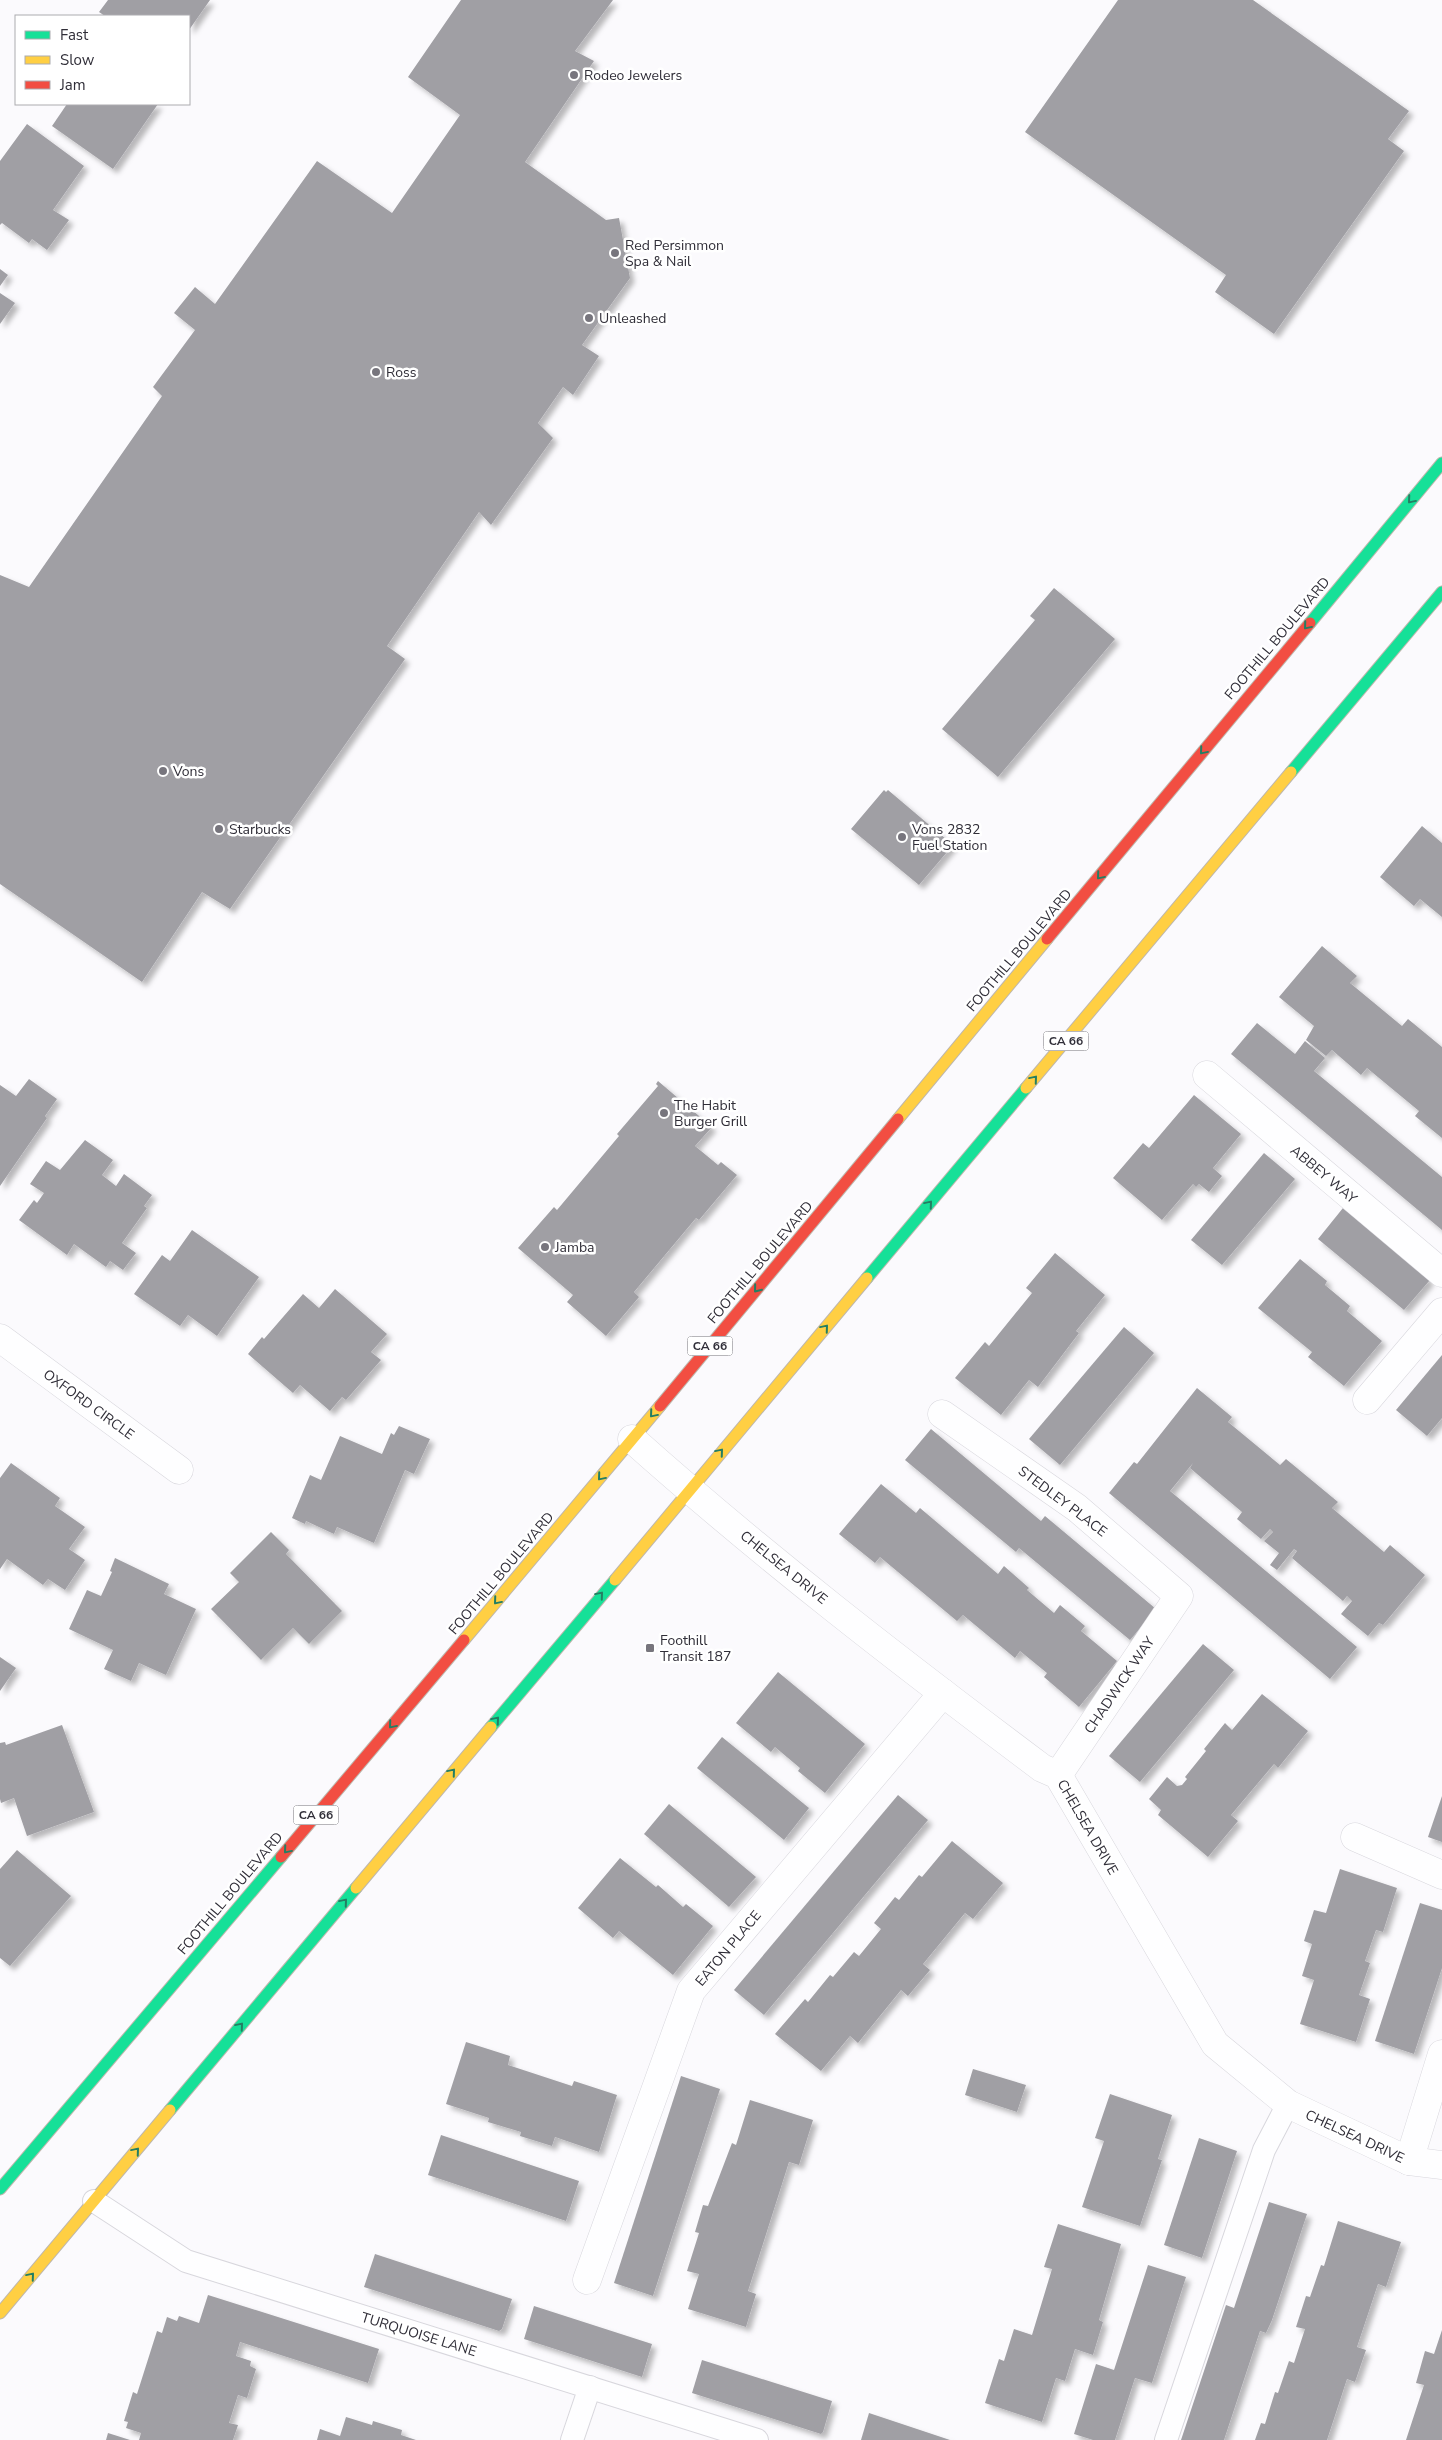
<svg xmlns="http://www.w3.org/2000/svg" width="1442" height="2440" viewBox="0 0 1442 2440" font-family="'Nunito Sans',sans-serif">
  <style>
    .building { fill: #a09fa4; filter: url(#shadow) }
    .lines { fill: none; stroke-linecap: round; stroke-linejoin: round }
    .lane-casing { stroke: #d8d7dd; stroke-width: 24 }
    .street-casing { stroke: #d8d7dd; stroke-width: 29 }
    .fast-casing { stroke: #beb7ad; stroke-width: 13 }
    .slow-casing { stroke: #beb7ad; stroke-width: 13 }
    .jam-casing { stroke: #beb7ad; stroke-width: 13 }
    .lane { stroke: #fefeff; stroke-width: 22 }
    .street { stroke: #fefeff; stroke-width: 28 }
    .fast { stroke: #16e098; stroke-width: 11 }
    .slow { stroke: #ffcf43; stroke-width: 11 }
    .jam { stroke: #f24e42; stroke-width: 11 }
    .oneway { stroke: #247e63 }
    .poi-dot { fill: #77757d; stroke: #fff; stroke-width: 2 }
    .labels { text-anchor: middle; stroke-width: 5; stroke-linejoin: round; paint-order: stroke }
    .shield { fill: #fff; stroke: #6e6d74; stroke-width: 1 }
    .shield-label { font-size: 12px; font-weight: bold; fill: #302e38 }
    .poi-label { font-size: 14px; fill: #302e38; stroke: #fff; text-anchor: start }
    .street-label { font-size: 14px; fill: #302e38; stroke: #fff }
  </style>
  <defs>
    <filter id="shadow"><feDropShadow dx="4.5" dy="4.5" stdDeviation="2.5" flood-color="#0004"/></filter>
  </defs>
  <rect width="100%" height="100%" fill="#fbfafd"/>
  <g class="building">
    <path d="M108,0H210L189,30V16H105L99,12Z"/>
    <path d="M461,0H613L575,51L594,61L525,162L606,220L619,218L630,278L582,345L599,356L573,395L563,387L538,423L553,438L491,525L479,512L387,646L405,659L230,909L202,892L142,982L0,884V575L29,587L162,396L153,387L195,330L174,313L195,287L215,304L317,161L392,213L460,115L408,77Z"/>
    <path d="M1118,0H1253L1409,111L1388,139L1404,151L1274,334L1215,292L1226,275L1025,132Z"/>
    <path d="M67,104H158L113,169L52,126Z"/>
    <path d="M27,124L84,166L53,210L69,220L47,250L32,239L29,243L2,223L0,225V161Z"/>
    <path d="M0,269L8,275L0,286Z"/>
    <path d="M0,293L15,303L0,324Z"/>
    <path d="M1054,588L1115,639L998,777L942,729L1035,620L1030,616Z"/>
    <path d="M884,790L886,792L888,790L953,845L919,885L851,829Z"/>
    <path d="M1422,826L1442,843V917L1420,899L1414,906L1380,877Z"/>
    <path d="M1322,946L1357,976L1350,983L1402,1026L1408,1019L1442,1047V1138L1415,1116L1419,1111L1367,1068L1361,1075L1332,1050L1326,1056L1306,1040L1314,1026L1279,997Z"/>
    <path d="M1257,1023L1295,1054L1305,1041L1325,1058L1314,1071L1442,1177V1230L1231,1054Z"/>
    <path d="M29,1079L57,1099L45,1116L47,1118L0,1186V1085L16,1096Z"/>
    <path d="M658,1081L712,1127L695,1146L718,1165L721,1162L737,1175L699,1220L696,1218L634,1292L639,1297L606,1336L567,1302L573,1295L518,1248L554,1207L557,1210L619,1136L617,1134L658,1086L656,1084Z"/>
    <path d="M1194,1095L1241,1134L1213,1168L1222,1176L1209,1192L1199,1184L1196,1187L1193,1184L1162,1220L1113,1178L1143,1143L1149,1148Z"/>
    <path d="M85,1140L113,1160L102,1175L116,1186L124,1174L152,1195L144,1206L147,1208L122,1243L136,1253L123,1270L110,1261L106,1267L74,1244L67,1255L19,1220L34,1200L37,1203L44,1193L30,1184L46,1161L60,1170Z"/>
    <path d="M1264,1153L1295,1179L1222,1265L1191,1240Z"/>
    <path d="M1343,1208L1430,1280L1404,1310L1318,1239Z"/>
    <path d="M192,1230L259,1277L217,1336L188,1315L180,1326L134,1294L162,1255L170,1261Z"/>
    <path d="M1055,1253L1105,1295L1076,1331L1079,1333L1038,1387L1029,1380L1001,1415L955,1378L985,1342L989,1346L1032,1293L1026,1288Z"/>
    <path d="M1300,1259L1327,1281L1325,1285L1350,1306L1347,1311L1382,1341L1344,1386L1308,1357L1312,1352L1258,1308Z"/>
    <path d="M335,1289L387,1334L371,1352L381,1360L346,1400L342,1397L330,1411L300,1385L293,1393L248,1354L262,1337L264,1339L303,1294L319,1308Z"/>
    <path d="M1124,1327L1154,1353L1060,1465L1029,1439Z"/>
    <path d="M1442,1355V1418L1427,1436L1396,1410Z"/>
    <path d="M1197,1388L1232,1417L1228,1422L1280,1465L1286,1459L1338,1502L1332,1508L1384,1552L1390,1545L1425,1575L1383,1625L1379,1623L1368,1636L1341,1614L1352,1601L1347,1596L1343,1601L1292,1558L1297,1551L1294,1549L1277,1570L1270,1565L1279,1553L1264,1541L1273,1532L1270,1529L1261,1539L1237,1519L1242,1512L1190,1468L1193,1463L1170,1491L1357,1647L1330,1679L1109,1493L1134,1462L1137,1464Z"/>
    <path d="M399,1426L430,1439L414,1474L405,1470L374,1543L337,1527L334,1534L306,1521L305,1524L292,1518L310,1475L321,1480L340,1436L382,1454L391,1433L394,1435Z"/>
    <path d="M931,1429L1041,1521L1045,1516L1156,1609L1130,1640L1019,1548L1016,1552L905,1460Z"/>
    <path d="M11,1463L60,1498L55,1506L85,1527L69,1549L85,1560L65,1590L48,1579L43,1585L7,1559L0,1569V1478Z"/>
    <path d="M881,1484L916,1513L920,1508L998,1574L1004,1566L1029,1588L1027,1590L1054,1613L1060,1605L1085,1626L1081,1631L1117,1661L1079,1707L1044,1677L1047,1673L1020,1651L1015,1658L963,1615L957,1621L880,1557L875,1563L839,1534Z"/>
    <path d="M271,1532L289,1550L286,1554L342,1611L309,1644L293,1628L261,1660L211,1609L239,1582L230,1573Z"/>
    <path d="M115,1558L169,1584L164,1594L196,1609L166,1675L139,1663L131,1681L104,1669L113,1650L69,1629L87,1590L101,1596L112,1572L110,1571Z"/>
    <path d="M1203,1644L1234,1670L1140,1782L1109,1756Z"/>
    <path d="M0,1657L16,1668L0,1691Z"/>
    <path d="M778,1672L865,1744L825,1793L798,1771L800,1768L775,1747L771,1752L736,1723Z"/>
    <path d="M1262,1694L1308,1731L1278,1768L1274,1764L1231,1815L1238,1821L1208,1857L1158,1815L1161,1810L1149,1799L1167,1777L1177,1786L1182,1785L1187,1779L1185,1777L1206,1751L1204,1749L1225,1723L1232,1730Z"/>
    <path d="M62,1725L94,1812L27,1836L14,1798L1,1803L0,1799V1743L5,1742L6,1745Z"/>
    <path d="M722,1737L809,1808L784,1840L697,1768Z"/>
    <path d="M898,1795L928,1820L764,2015L734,1990Z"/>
    <path d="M1442,1796V1842L1428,1837Z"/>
    <path d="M669,1804L756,1877L729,1907L644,1834Z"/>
    <path d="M952,1841L1003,1883L973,1919L965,1913L923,1964L930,1970L908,1996L901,1990L858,2043L850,2036L821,2071L775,2034L805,1999L808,2002L830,1975L833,1977L854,1952L859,1956L881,1929L874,1923L895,1897L899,1900L919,1875L922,1877Z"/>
    <path d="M17,1850L71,1896L10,1966L0,1958V1869Z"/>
    <path d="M620,1858L656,1887L658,1885L683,1907L686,1904L713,1926L673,1975L619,1931L613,1938L578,1908Z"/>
    <path d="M1340,1869L1397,1888L1383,1932L1376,1930L1365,1961L1370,1963L1359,1995L1370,1999L1356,2042L1300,2024L1314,1980L1302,1976L1312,1944L1304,1941L1314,1910L1326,1913Z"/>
    <path d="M1420,1903L1442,1910V1968L1414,2054L1375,2041Z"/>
    <path d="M466,2042L510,2056L508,2065L572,2086L574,2081L617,2095L599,2152L555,2137L552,2146L520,2136L521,2132L488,2122L489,2118L446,2104Z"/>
    <path d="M973,2069L1026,2085L1017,2112L965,2095Z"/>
    <path d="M681,2076L720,2089L653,2296L614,2283Z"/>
    <path d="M1110,2094L1172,2115L1158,2159L1162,2160L1140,2226L1082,2207L1104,2141L1095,2138Z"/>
    <path d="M750,2100L813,2120L799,2165L789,2162L748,2291L756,2294L746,2327L688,2309L699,2274L687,2271L699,2233L695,2232L703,2205L708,2206L732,2143L736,2145Z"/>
    <path d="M441,2135L579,2181L566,2221L428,2175Z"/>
    <path d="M1199,2138L1237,2151L1202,2258L1164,2245Z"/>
    <path d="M1269,2202L1307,2214L1272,2320L1266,2333L1260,2331L1224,2440H1181L1226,2305L1234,2308Z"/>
    <path d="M1338,2221L1401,2242L1386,2287L1378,2284L1357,2347L1366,2350L1355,2382L1347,2379L1327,2440H1255L1261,2423L1265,2424L1275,2392L1278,2393L1289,2361L1294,2363L1305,2329L1296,2327L1306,2296L1310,2297L1321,2265L1324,2266Z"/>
    <path d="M1058,2224L1121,2244L1099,2320L1103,2322L1093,2355L1075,2349L1065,2381L1056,2378L1042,2422L985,2403L999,2359L1004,2361L1014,2329L1032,2335L1052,2269L1044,2267Z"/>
    <path d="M375,2254L512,2299L502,2329L499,2331L364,2287Z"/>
    <path d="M1148,2265L1186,2277L1152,2383L1135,2378L1115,2440H1093L1074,2434L1096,2364L1114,2370Z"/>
    <path d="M208,2295L379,2349L368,2383L240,2342L236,2356L251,2361L250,2366L256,2369L247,2398L238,2395L229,2423L238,2425L233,2440H139L141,2433L126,2428L128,2422L124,2421L133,2392L137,2394L157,2331L162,2333L167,2317L177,2321L179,2316L199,2323Z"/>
    <path d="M534,2306L652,2344L642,2377L524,2339Z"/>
    <path d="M1442,2330V2440H1406L1424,2385L1416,2383L1425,2351L1434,2354Z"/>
    <path d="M702,2360L832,2401L823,2432L821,2434L692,2393Z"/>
    <path d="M869,2413L950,2440H861Z"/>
    <path d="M346,2417L372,2425L373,2421L402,2430L401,2435L416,2440H317L320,2429L340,2436Z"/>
    <path d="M108,2433L130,2440H106Z"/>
  </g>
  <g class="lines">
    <defs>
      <g id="lane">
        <path d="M94,2201L186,2261L757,2440"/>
        <path d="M572,2440L590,2387"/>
        <path d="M1166,2440L1264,2150L1288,2104"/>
      </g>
      <g id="street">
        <path d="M1207,1075L1442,1273"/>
        <path d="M0,1338L179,1470"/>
        <path d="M1367,1400L1442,1312"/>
        <path d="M942,1414L1077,1508L1179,1596L1058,1775"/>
        <path d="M632,1439C763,1556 902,1663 1042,1768L1058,1775L1215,2044L1288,2104L1409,2161L1442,2165"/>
        <path d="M1355,1837L1442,1875"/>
        <path d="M1409,2161L1442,2054"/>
        <path d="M587,2280L691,1991L943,1693"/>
      </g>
      <g id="fast">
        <path d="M1310,623L1442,463"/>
        <path d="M1291,772L1442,592"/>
        <path d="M867,1278L1026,1088"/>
        <path d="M491,1727L615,1580"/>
        <path d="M170,2110L356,1888"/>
        <path d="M0,2189L281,1857"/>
      </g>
      <g id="slow">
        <path d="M1026,1088L1291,772"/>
        <path d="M898,1119L1047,939"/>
        <path d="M615,1580L867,1278"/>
        <path d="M464,1640L660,1406"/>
        <path d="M356,1888L491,1727"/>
        <path d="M0,2313L170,2110"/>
      </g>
      <g id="jam">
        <path d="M1047,939L1310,623"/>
        <path d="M660,1406L898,1119"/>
        <path d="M281,1857L464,1640"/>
      </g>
    </defs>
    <use href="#lane" class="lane-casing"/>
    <use href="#street" class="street-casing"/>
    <use href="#fast" class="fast-casing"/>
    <use href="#slow" class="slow-casing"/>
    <use href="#jam" class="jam-casing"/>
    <use href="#lane" class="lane"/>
    <use href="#street" class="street"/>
    <use href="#fast" class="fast"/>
    <use href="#slow" class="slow"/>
    <use href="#jam" class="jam"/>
  </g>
  <defs><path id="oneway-chevron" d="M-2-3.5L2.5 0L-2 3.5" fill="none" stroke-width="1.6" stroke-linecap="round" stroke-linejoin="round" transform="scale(1.25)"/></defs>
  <g class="oneway">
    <use href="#oneway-chevron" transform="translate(1411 500) rotate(130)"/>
    <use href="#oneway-chevron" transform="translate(1307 626) rotate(130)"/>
    <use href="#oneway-chevron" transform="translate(1203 751) rotate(130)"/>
    <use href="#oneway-chevron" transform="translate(1100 876) rotate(130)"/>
    <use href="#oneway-chevron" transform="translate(1034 1079) rotate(-50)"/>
    <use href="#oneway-chevron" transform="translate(929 1204) rotate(-50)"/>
    <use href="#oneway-chevron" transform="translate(757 1289) rotate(129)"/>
    <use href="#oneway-chevron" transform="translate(825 1328) rotate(-50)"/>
    <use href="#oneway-chevron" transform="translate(653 1414) rotate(130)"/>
    <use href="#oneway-chevron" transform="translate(720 1452) rotate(-50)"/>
    <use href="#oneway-chevron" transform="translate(601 1477) rotate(130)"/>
    <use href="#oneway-chevron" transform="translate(600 1595) rotate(-50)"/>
    <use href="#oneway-chevron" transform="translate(497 1601) rotate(130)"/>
    <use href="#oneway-chevron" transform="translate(496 1720) rotate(-50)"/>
    <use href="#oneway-chevron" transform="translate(392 1725) rotate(130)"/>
    <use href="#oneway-chevron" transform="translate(452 1772) rotate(-50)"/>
    <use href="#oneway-chevron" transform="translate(287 1850) rotate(130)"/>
    <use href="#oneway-chevron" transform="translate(344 1902) rotate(-50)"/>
    <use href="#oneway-chevron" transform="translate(240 2026) rotate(-50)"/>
    <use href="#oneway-chevron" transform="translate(136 2151) rotate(-50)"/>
    <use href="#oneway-chevron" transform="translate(31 2276) rotate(-50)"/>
  </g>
  <g class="poi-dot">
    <circle cx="574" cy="75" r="5"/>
    <circle cx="615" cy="253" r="5"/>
    <circle cx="589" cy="318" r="5"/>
    <circle cx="376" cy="372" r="5"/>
    <circle cx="163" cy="771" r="5"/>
    <circle cx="219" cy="829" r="5"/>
    <circle cx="902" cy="837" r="5"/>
    <circle cx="664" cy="1113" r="5"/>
    <circle cx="545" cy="1247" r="5"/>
    <rect x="645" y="1643" width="10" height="10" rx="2.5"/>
  </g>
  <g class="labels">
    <g class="shield">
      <rect x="1043.5" y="1031.5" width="45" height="19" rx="4"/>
      <rect x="687.5" y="1336.5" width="45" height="19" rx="4"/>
      <rect x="293.5" y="1805.5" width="45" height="19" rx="4"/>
    </g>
    <g class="shield-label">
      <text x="1066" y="1045">CA 66</text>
      <text x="710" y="1350">CA 66</text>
      <text x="316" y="1819">CA 66</text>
    </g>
    <g class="poi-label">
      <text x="584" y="80">Rodeo Jewelers</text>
      <text x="625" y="250">Red Persimmon<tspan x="625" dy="16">Spa &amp; Nail</tspan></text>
      <text x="599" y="323">Unleashed</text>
      <text x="386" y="377">Ross</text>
      <text x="173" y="776">Vons</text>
      <text x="229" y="834">Starbucks</text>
      <text x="912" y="834">Vons 2832<tspan x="912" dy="16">Fuel Station</tspan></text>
      <text x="674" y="1110">The Habit<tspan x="674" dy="16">Burger Grill</tspan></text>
      <text x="555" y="1252">Jamba</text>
      <text x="660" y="1645">Foothill<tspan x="660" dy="16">Transit 187</tspan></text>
    </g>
    <g class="street-label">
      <text transform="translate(1277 638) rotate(-50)" y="5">FOOTHILL BOULEVARD</text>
      <text transform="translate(1019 950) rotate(-50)" y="5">FOOTHILL BOULEVARD</text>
      <text transform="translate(1324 1174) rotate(40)" y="5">ABBEY WAY</text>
      <text transform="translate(760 1262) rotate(-50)" y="5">FOOTHILL BOULEVARD</text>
      <text transform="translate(89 1404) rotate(36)" y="5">OXFORD CIRCLE</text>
      <text transform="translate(1063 1501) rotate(37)" y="5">STEDLEY PLACE</text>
      <text transform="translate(784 1567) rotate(39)" y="5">CHELSEA DRIVE</text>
      <text transform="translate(501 1573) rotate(-50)" y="5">FOOTHILL BOULEVARD</text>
      <text transform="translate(1119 1685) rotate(-56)" y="5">CHADWICK WAY</text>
      <text transform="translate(1088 1827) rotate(60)" y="5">CHELSEA DRIVE</text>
      <text transform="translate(230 1893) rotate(-50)" y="5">FOOTHILL BOULEVARD</text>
      <text transform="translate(728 1948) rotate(-50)" y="5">EATON PLACE</text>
      <text transform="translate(1355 2136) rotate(25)" y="5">CHELSEA DRIVE</text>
      <text transform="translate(419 2334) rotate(17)" y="5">TURQUOISE LANE</text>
    </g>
  </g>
  <rect x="15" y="15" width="175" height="90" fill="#ffffff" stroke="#acabaf"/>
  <rect x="25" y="31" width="25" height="8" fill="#16e098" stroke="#acabaf"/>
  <text x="60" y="40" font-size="15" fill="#302e38">Fast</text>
  <rect x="25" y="56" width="25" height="8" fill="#ffcf43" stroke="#acabaf"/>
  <text x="60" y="65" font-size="15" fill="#302e38">Slow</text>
  <rect x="25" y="81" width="25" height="8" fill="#f24e42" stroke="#acabaf"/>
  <text x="60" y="90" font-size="15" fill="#302e38">Jam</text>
</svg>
